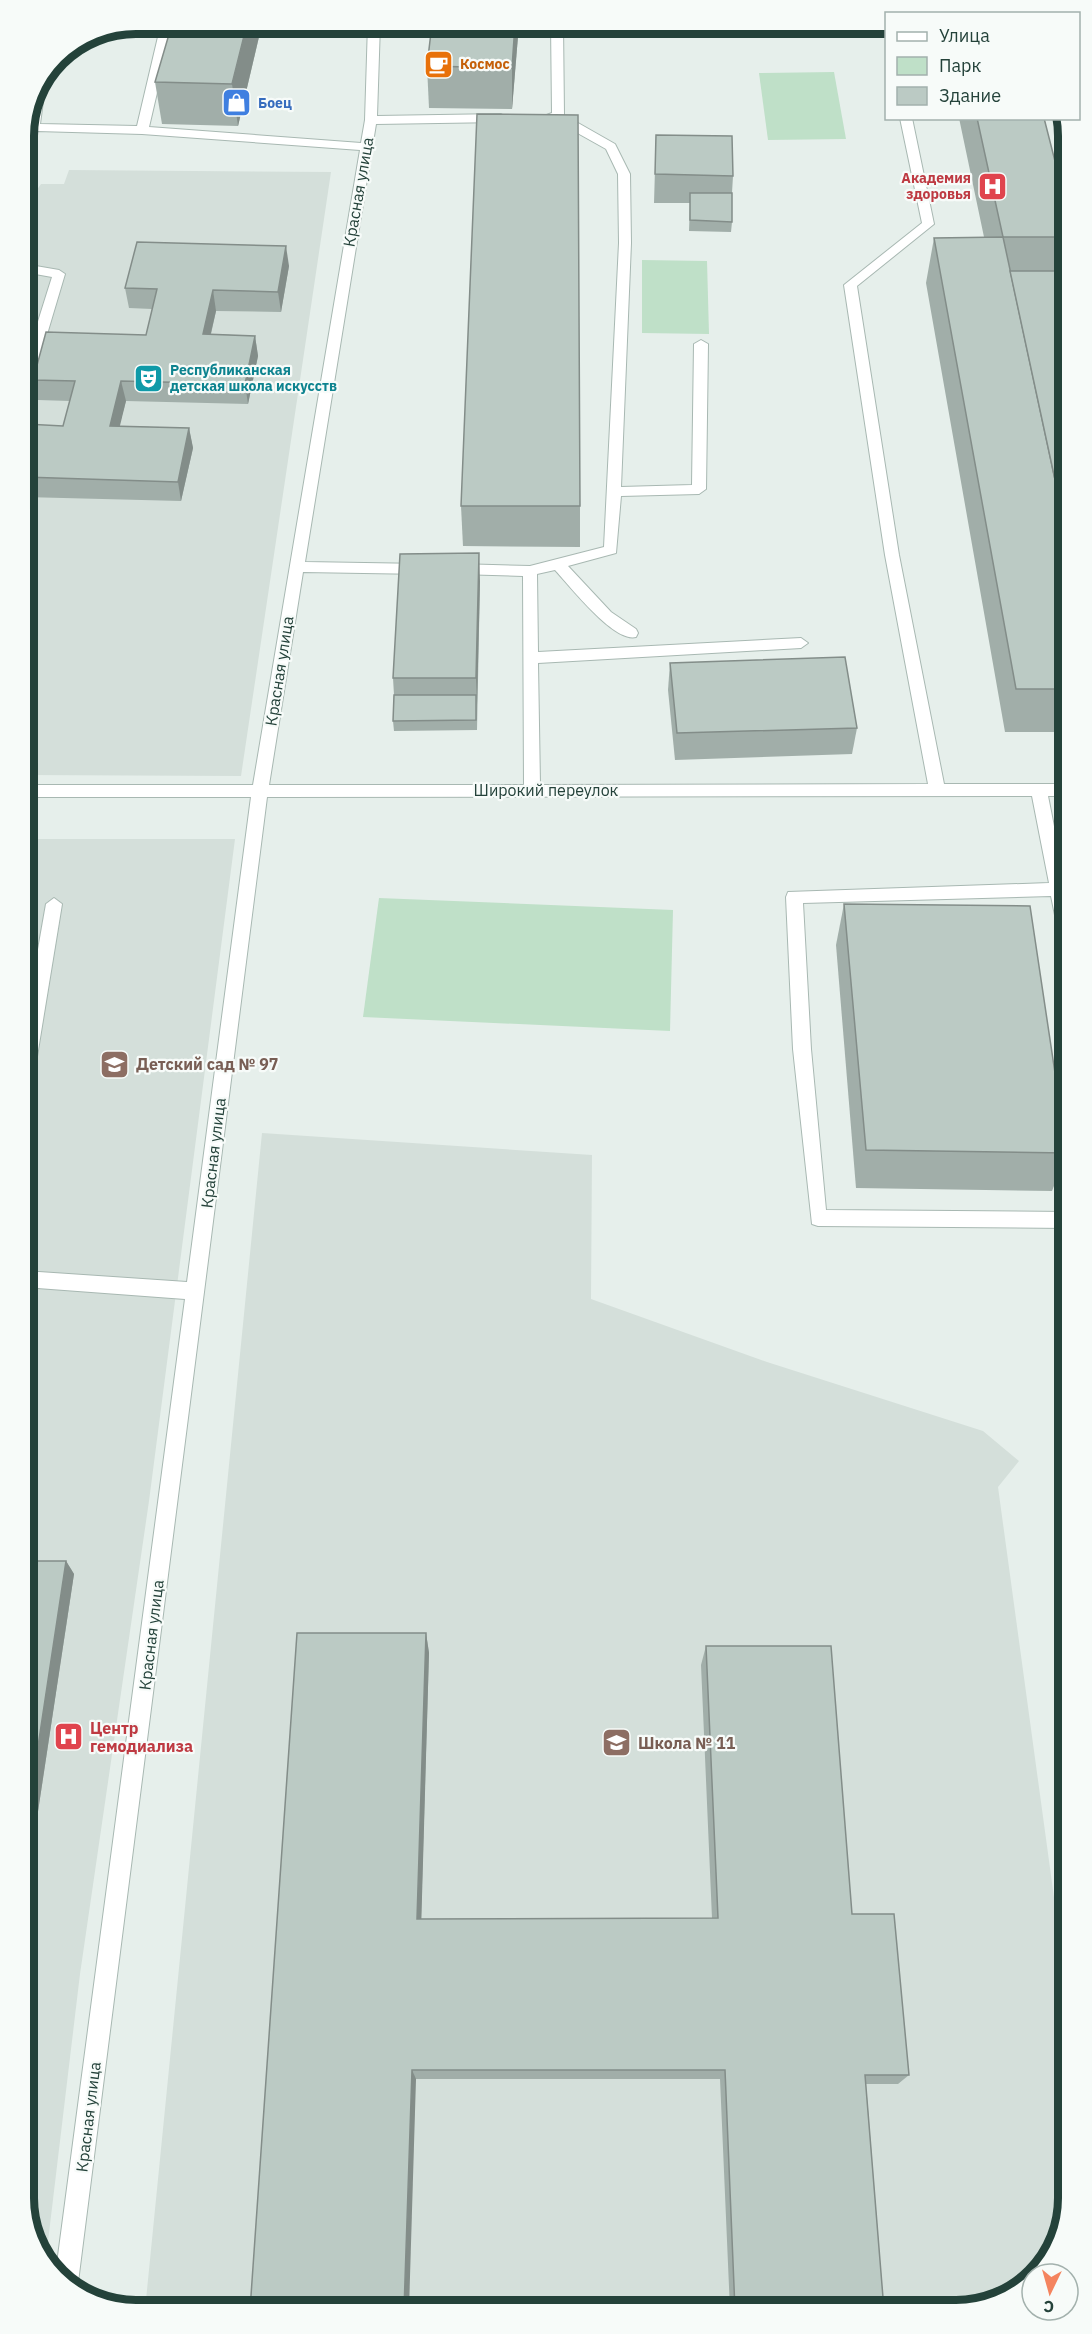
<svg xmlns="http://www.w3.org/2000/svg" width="1092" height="2334" viewBox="0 0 1092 2334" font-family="'IBM Plex Sans',sans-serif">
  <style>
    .built { fill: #d4dfda }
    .green { fill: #bfe0c8 }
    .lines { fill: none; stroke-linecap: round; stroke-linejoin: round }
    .minor-casing { stroke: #a8b8b2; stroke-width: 2 }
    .minor { fill: #fff; fill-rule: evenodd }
    .wall { fill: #a1aea9 }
    .shaded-wall { fill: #838d89 }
    .building { fill: #bbcac4; stroke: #838d89; stroke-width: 1.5 }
    .labels { text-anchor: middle; stroke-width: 4.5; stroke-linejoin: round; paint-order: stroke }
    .far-food-label { font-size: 14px; font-weight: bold; fill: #c56008; stroke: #f7fbf9; text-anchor: start }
    .far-shop-label { font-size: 14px; font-weight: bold; fill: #366cbe; stroke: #f7fbf9; text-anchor: start }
    .far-health-label { font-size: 14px; font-weight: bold; fill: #be3a42; stroke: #f7fbf9; text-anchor: end }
    .far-culture-label { font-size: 14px; font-weight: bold; fill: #0d838f; stroke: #f7fbf9; text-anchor: start }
    .street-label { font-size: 16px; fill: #24423a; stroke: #f7fbf9 }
    .education-label { font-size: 16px; font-weight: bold; fill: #785e54; stroke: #f7fbf9; text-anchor: start }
    .health-label { font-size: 16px; font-weight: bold; fill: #be3a42; stroke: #f7fbf9; text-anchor: start }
    .rim { fill: none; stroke: #24423a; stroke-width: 8 }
  </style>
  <rect width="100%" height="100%" fill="#e6efeb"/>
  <g class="built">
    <path d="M69,170L331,172L241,776L24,775V208L41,184H64Z"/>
    <path d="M24,839H235L149,1501L80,1974L46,2258L32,2240L24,2197Z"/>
    <path d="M262,1133L592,1155L591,1299L767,1362L983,1431L1019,1461L998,1487L1068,2000V2198L1049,2260L998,2302L955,2310H145Z"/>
  </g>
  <g class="green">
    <path d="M834,72L846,139L768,140L759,73Z"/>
    <path d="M642,260L707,261L709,334L642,333Z"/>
    <path d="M379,898L673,910L670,1031L363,1017Z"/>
  </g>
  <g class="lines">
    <defs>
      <g id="minor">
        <path d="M161,24H173L149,127L361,143L365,120L368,24H380L377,116L501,114L507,118L501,122L376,124L305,562L424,564L431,569L424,574L303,572L269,785H524L523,576L457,574L450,569L457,564L530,566L604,547L619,243L618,174L606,149L556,121L541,117L552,113L551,24H563L564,115L615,144L630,174L631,243L621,487L692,485L694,344L701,340L708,344L706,489L699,494L621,496L616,553L568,566L611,612L636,629L638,633L636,637C614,643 569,585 555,570L537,574L538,652L801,638L808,643L801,648L538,663L540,785L928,784L885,555L844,285L922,223L900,118H912L934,224L857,286L899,555L944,784H1068V796H1048L1068,897V946L1062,944L1060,939L1051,896L803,903L811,1049L826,1210L1068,1212V1228L818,1226L812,1224L793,1049L786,897L788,892L1049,883L1032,796L267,797L77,2290L68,2287L56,2271L185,1299L24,1287V1271L187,1282L251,797H24V785H253L360,150L142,134L37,131L30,147L24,151V133L39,98L43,101L40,124L137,126Z"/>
        <path d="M24,264L59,270L65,274L31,388L24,392V366L52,277L24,272Z"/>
        <path d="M54,898L62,904L33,1081L30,1086L24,1088V1029L46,904Z"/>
      </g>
    </defs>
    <use href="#minor" class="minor-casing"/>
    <use href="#minor" class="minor"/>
  </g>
  <g class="wall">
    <path d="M262,24L238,126L162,124L155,82Z"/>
    <path d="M432,24H519L512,109L429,108L427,66Z"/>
    <path d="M959,118H1044L1068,212V263L1066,271H1068V732H1005L926,283L934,238L984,237Z"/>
    <path d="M656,135L733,176L732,193V222L731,232L689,231L690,203H654Z"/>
    <path d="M289,266L281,312L216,311L211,334L255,336L258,356L248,404L126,401L119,426L189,428L193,448L181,501L24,497V432L63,426L70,401L38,400L33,380L146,335L152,309L129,308L125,288Z"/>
    <path d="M461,506H580V547L463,546Z"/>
    <path d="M480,581L477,730L394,731L393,721L394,695L393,678Z"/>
    <path d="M670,663L857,728L852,754L675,760L668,690Z"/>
    <path d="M844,904L1067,1153L1052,1191L856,1188L836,945Z"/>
    <path d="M24,1561H66L74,1574L30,1864H24Z"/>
    <path d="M426,1633L429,1653L421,1919L712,1918L701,1665L706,1646L852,1914L909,2075L898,2084H866L884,2310H730L720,2079H416L250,2310Z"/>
  </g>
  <g class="shaded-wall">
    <path d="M247,24H262L238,126L232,84Z"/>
    <path d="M515,24H519L512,109V68Z"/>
    <path d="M286,246L289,266L281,312L278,292Z"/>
    <path d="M213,290L216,311L206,354L203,334Z"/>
    <path d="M255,336L258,356L248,404L245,384Z"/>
    <path d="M121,381L126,401L115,446L110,426Z"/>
    <path d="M189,428L193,448L181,501L178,482Z"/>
    <path d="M479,553L480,581L477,705L476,678Z"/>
    <path d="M24,903L29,915L24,937Z"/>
    <path d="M66,1561L74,1574L30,1864L24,1858V1839Z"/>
    <path d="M426,1633L429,1653L421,1932L417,1919Z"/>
    <path d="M412,2070L416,2079L409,2310H404Z"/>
  </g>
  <g class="building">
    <path d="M172,24H247L232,84L155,82Z"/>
    <path d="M432,24H515L512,68L427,66Z"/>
    <path d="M477,114L578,115L580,506H461Z"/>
    <path d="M977,118H1044L1068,212V237H1003Z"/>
    <path d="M656,135L732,136L733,176L655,174Z"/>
    <path d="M690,193H732V222L690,220Z"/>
    <path d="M1003,237L1068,540V689H1016L934,238Z"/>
    <path d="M137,242L286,246L278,292L213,290L203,334L255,336L245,384L121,381L110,426L189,428L178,482L24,477V432L26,424L63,426L75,381L33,380L46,332L146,335L157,289L125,288Z"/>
    <path d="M1010,271H1068V540Z"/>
    <path d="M479,553L476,678H393L400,554Z"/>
    <path d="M845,657L857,728L677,733L670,663Z"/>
    <path d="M394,695H476V720L393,721Z"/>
    <path d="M844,904L1030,906L1067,1153L866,1150Z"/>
    <path d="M24,1561H66L24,1839Z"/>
    <path d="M297,1633H426L417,1919L718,1918L706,1646H831L852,1914H894L909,2075H865L884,2310H735L725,2070H412L404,2310H250Z"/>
  </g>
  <defs>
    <symbol id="cafe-square" viewBox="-11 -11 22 22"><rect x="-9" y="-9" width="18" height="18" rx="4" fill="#e8710a" stroke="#f7fbf9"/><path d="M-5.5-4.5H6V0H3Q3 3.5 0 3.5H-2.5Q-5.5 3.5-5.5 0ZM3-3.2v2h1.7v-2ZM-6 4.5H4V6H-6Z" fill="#fff"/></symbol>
    <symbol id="shop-square" viewBox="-11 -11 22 22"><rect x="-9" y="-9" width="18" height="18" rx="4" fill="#3f7fe0" stroke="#f7fbf9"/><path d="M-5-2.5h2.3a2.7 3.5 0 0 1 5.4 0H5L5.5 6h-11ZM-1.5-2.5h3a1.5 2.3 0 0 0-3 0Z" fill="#fff"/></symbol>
    <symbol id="hospital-square" viewBox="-11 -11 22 22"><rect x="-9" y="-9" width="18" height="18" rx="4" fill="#e0444e" stroke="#f7fbf9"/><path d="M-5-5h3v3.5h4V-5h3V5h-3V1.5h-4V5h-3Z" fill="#fff"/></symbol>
    <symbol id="theatre-square" viewBox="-11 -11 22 22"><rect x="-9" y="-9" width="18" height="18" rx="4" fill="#0f9aa8" stroke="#f7fbf9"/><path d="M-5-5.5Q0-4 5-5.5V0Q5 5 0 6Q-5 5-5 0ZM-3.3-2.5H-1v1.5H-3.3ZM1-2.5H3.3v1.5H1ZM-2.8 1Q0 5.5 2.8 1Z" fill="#fff"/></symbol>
    <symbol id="school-square" viewBox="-11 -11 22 22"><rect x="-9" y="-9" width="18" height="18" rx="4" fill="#8d6e63" stroke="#f7fbf9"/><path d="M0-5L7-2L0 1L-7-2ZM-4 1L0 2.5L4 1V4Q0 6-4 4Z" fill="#fff"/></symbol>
  </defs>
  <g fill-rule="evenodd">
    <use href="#cafe-square" x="422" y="48" width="33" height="33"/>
    <use href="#shop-square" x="220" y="86" width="33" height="33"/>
    <use href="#hospital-square" x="976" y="170" width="33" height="33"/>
    <use href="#theatre-square" x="132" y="362" width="33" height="33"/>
    <use href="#school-square" x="98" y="1048" width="33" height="33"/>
    <use href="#hospital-square" x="52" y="1720" width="33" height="33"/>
    <use href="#school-square" x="600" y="1726" width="33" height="33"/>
  </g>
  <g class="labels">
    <g class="far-food-label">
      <text x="460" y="69">Космос</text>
    </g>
    <g class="far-shop-label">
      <text x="258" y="108">Боец</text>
    </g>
    <g class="far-health-label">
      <text x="971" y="183">Академия<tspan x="971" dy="16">здоровья</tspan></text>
    </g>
    <g class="far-culture-label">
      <text x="170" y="375">Республиканская<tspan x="170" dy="16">детская школа искусств</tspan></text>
    </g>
    <g class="street-label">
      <text transform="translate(358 192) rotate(-80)" y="6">Красная улица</text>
      <text transform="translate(279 671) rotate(-81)" y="6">Красная улица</text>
      <text x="546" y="796">Широкий переулок</text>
      <text transform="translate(213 1153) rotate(-83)" y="6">Красная улица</text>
      <text transform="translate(151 1635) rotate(-83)" y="6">Красная улица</text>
      <text transform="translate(88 2117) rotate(-83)" y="6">Красная улица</text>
    </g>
    <g class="education-label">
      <text x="136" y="1070">Детский сад № 97</text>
      <text x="638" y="1749">Школа № 11</text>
    </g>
    <g class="health-label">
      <text x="90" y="1734">Центр<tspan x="90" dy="18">гемодиализа</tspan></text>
    </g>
  </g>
  <path d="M0 0H1092V2334H0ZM136 34H956A102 102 0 0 1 1058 136V2198A102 102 0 0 1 956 2300H136A102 102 0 0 1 34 2198V136A102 102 0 0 1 136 34Z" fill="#f7fbf9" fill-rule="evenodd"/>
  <path class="rim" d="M136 34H956A102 102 0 0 1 1058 136V2198A102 102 0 0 1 956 2300H136A102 102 0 0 1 34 2198V136A102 102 0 0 1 136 34Z"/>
  <rect x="885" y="12" width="195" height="108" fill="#f7fbf9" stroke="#a3b1ad" stroke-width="1.5"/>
  <rect x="897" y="32" width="30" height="9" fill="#ffffff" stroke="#a3b1ad" stroke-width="1.5"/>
  <text x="939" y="42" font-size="18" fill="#24423a">Улица</text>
  <rect x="897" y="57" width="30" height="18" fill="#bfe0c8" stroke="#a3b1ad" stroke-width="1.5"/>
  <text x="939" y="72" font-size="18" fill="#24423a">Парк</text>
  <rect x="897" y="87" width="30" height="18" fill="#bbcac4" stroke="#a3b1ad" stroke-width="1.5"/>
  <text x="939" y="102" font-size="18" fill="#24423a">Здание</text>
  <g transform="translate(1050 2292) rotate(185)"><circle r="28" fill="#f7fbf9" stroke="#a3b1ad" stroke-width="1.5"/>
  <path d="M0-4.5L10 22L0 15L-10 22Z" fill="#f4845f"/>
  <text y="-9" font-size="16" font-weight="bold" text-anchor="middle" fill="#24423a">С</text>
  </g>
</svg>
